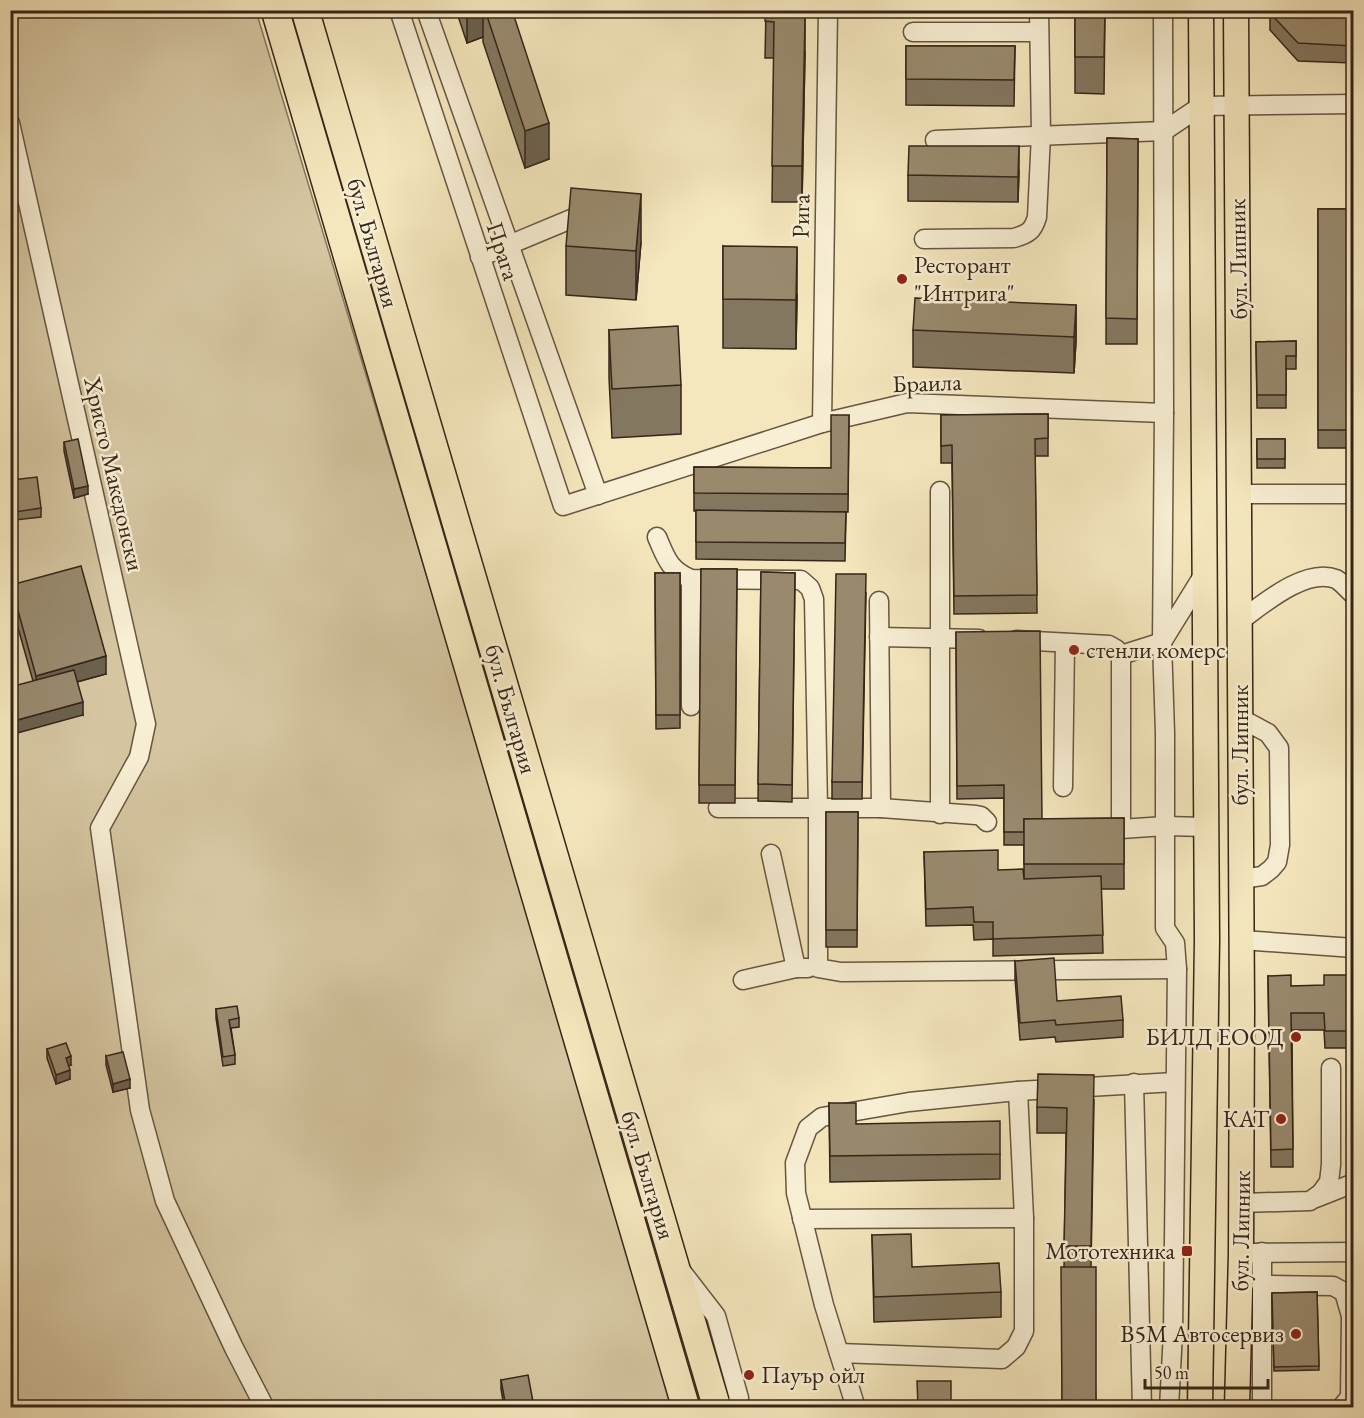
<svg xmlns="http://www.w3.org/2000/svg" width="1364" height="1418" viewBox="0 0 1364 1418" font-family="'EB Garamond',serif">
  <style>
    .green { fill: #d5c6a1; stroke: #86765c; stroke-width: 1.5 }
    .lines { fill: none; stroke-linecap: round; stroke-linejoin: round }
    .minor-casing { stroke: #665641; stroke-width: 21 }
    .major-casing { stroke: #362518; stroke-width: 27 }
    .highway-casing { stroke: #362518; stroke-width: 30 }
    .minor { stroke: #f8efd4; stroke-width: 18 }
    .major { stroke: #f5e7bd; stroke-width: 24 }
    .highway { stroke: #f5e7bd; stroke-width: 27 }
    .wall { fill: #84775f; stroke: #362518; stroke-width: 1.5 }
    .shaded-wall { fill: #6b614d; stroke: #362518; stroke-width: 1.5 }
    .building { fill: #998a6e; stroke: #362518; stroke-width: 1.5 }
    .poi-dot { fill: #8f2418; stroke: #f8efd4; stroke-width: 2 }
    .labels { text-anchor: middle; stroke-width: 5; stroke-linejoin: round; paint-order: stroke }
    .street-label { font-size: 24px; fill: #362518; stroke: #f8efd4 }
    .poi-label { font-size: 24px; fill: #362518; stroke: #f8efd4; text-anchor: end }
  </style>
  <rect width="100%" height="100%" fill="#f5e7bd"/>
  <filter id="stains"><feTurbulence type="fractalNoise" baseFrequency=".00333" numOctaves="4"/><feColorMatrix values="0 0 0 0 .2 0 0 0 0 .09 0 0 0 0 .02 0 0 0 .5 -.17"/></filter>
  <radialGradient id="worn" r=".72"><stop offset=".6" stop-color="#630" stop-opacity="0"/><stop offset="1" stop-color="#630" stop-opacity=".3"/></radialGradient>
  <path class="green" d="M10,11H256L678,1407H11Z"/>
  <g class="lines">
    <defs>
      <g id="minor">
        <path d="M399,10L563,506L822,423L907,403L1164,413"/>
        <path d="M426,10L598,495"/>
        <path d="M1163,10L1164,413L1162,642L1165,733V928L1175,943L1177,969L1173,1332L1169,1408"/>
        <path d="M913,32H1039"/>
        <path d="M10,123L146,724L139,757L100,828L140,1110L165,1201L234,1348L265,1408"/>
        <path d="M935,140L1164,131L1201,106L1354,104"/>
        <path d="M924,239L1014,238C1028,234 1033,231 1037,217L1041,135L1039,10"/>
        <path d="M480,257L588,212"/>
        <path d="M822,423L828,10"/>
        <path d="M1240,494H1354"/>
        <path d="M657,537C666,558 669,570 691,579L801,580L810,588L814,599L818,808V968L841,972L1177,969"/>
        <path d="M879,601L881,808"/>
        <path d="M1240,621C1263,604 1306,567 1336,579C1342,582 1348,590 1354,595"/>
        <path d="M879,637L979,639"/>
        <path d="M1016,640L1109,645L1116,649L1121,655V829H1108"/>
        <path d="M1121,655L1162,642L1204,574"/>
        <path d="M691,706V579"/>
        <path d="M1240,718L1268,733L1279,748L1280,845L1277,862L1271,869L1262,876L1241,879"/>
        <path d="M1063,787L1065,643"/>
        <path d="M718,808H881L976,815L981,816L987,822"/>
        <path d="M940,814V491"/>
        <path d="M1121,829L1165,826L1206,827"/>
        <path d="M771,854L796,968"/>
        <path d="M1242,940L1354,948"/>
        <path d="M743,980L796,968H808"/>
        <path d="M1134,1083L1142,1408"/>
        <path d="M1316,1198L1354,1183"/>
        <path d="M1242,1203L1310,1201L1321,1193L1329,1182L1331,1165V1068"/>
        <path d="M802,1219L1024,1218"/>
        <path d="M1262,1252V1408"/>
        <path d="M1250,1253L1354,1252"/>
        <path d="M682,1272L716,1316L739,1398L736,1408"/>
        <path d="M1261,1285L1333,1286L1344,1292L1351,1316L1350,1397L1341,1408"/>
        <path d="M839,1353L1002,1359L1016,1347L1024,1331V1218L1018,1091"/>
        <path d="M856,1408L824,1305L796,1193L795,1163L808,1128L822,1117L909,1102L1018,1091L1175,1082"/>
      </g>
      <g id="major">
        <path d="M1236,10L1242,1010L1241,1253L1237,1408"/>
        <path d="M1200,1408L1207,940L1201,10"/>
      </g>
      <g id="highway">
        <path d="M275,10L686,1408"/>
        <path d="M305,10L717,1408"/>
      </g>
    </defs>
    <use href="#minor" class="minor-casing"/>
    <use href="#major" class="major-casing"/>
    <use href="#highway" class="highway-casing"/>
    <use href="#minor" class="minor"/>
    <use href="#major" class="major"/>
    <use href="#highway" class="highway"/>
  </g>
  <g class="wall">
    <path d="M456,10H512L549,159L525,168L483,42V37L467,43Z"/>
    <path d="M766,10H796V16L805,52L802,202H772L774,58H765Z"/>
    <path d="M1075,10H1105L1104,94L1075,93Z"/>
    <path d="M1270,10H1353V63L1298,61L1270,30Z"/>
    <path d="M906,46H1015L1014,106L906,105Z"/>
    <path d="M1107,138L1138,139L1137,344H1106Z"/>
    <path d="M1019,171L1018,202L908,201V175Z"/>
    <rect x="1318" y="209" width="35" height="239"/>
    <path d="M641,242L636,300L566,295V246Z"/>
    <path d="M723,246L797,295L796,349L723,348Z"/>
    <path d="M1076,305V341L1074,373L913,367V330Z"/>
    <path d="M609,330L681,385V434L612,438L609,378Z"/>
    <path d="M1296,341V369H1286V408H1257L1256,342Z"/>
    <path d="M1048,414V456H1035L1037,613L954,614L952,463H941V415Z"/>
    <path d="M849,415L848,512L746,511L846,512L845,561L696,559V511H694V467L831,468Z"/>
    <rect x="1257" y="439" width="28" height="29"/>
    <path d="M64,442L88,494L74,498L64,451Z"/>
    <path d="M12,480L41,508V517L15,520L12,489Z"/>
    <path d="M701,569H737L735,803H699Z"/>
    <path d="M761,572L795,573L792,802L758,801Z"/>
    <path d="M655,573H680V728L656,729Z"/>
    <path d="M11,585L106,674L77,682L83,715L33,681L11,603Z"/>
    <path d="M866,592L862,799H832V782Z"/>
    <path d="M956,632L1042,819L1124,818V889H1101L1103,953L993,956V939L974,940L973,925L926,926L924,852L998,870L1024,879V845H1004V798L957,799Z"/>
    <path d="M826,812H858L857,947H826Z"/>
    <path d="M1015,961L1057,1001L1123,1020V1037L1056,1042L1055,1037L1020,1040L1015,979Z"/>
    <path d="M1268,976L1291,986L1353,987V1072H1349V1048H1325L1324,1030H1292L1293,1167H1271Z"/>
    <path d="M216,1009L239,1018V1027L231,1028L235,1055V1064L223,1066L216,1018Z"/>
    <path d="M47,1049L71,1065L68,1066L70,1079L56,1084L47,1058Z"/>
    <path d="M106,1056L130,1088L113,1092L106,1065Z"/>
    <path d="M1094,1100L1091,1267L1096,1407H917L951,1405L1062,1404L1066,1133H1037V1107Z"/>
    <path d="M829,1103L856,1124L1000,1154V1179L830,1182Z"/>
    <path d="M872,1235L912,1267L1001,1292V1317L874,1322Z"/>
    <path d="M1317,1292L1319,1370L1274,1371L1272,1293Z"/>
    <path d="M501,1380L534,1407H504L501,1389Z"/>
  </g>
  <g class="shaded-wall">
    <path d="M467,10H483V37L467,43Z"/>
    <path d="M805,16V52L802,202V166Z"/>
    <path d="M549,123V159L525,168V131Z"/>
    <path d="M1019,146V171L1018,202V177Z"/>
    <path d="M641,194V242L636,300V251Z"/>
    <path d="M797,247V295L796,349V300Z"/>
    <path d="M1076,305V341L1074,373V337Z"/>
    <path d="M88,486V494L74,498V489Z"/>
    <path d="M106,656V674L36,693V676Z"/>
    <path d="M83,702V715L10,735V722Z"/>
    <path d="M71,1056V1065L66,1067V1058Z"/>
    <path d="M70,1070V1079L56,1084V1075Z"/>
    <path d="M130,1079V1088L113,1092V1084Z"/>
  </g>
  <g class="building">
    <path d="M485,10H512L549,123L525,131Z"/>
    <path d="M766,10H795V16H805L802,166H772L774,22L765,21Z"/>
    <path d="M1075,10H1105L1104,57H1075Z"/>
    <path d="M1270,10H1353V46L1298,43L1270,13Z"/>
    <path d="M906,46H1015L1014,80L906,79Z"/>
    <path d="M1107,138L1138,139L1137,319L1106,318Z"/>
    <path d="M909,146H1019L1018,177L908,175Z"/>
    <path d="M571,188L641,194L636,251L566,246Z"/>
    <rect x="1318" y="209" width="35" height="221"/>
    <path d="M723,246L797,247L796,300L723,299Z"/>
    <path d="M915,298L1076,305L1074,337L913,330Z"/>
    <path d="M678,326L681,385L612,389L609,330Z"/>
    <path d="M1296,341V356H1286V395H1257L1256,342Z"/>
    <path d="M1048,414V438L1035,439L1037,595L954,596L952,445L941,446V415Z"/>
    <path d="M831,415H849L848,494L694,493V467L831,468Z"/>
    <path d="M78,439L88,486L74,489L64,442Z"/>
    <rect x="1257" y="439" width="28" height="20"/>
    <path d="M37,477L41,508L15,512L12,480Z"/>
    <path d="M696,510L846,512L845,543L696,542Z"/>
    <path d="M81,566L106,656L36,676L11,585Z"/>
    <path d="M701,569H737L735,785H699Z"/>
    <path d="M761,572L795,573L792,785L758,784Z"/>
    <path d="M655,573H680V715H656Z"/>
    <path d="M836,574H866L862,782H832Z"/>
    <path d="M1040,631L1042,819H1024V832H1004V785L957,786L956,632Z"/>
    <path d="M74,670L83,702L10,722V687Z"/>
    <path d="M826,812H858L857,930H826Z"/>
    <path d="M1124,818V864H1024V819Z"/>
    <path d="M998,850V870L1023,869L1024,879L1101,876L1103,935L993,939V922H974L973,907L926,909L924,852Z"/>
    <path d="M1054,958L1057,1001L1121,996L1123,1020L1056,1025L1055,1020L1020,1023L1015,961Z"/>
    <path d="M1291,975V986L1324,985V975H1349V987H1353V1055H1349V1031H1325L1324,1013H1291L1293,1149L1271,1150L1268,976Z"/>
    <path d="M237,1006L239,1018L229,1020L235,1055L223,1057L216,1009Z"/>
    <path d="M66,1043L71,1056L66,1058L70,1070L56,1075L47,1049Z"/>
    <path d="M123,1052L130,1079L113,1084L106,1056Z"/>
    <path d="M1038,1074L1094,1075L1091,1246H1064L1067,1108L1037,1107Z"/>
    <path d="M829,1103H856V1124L1000,1121V1154L830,1156Z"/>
    <path d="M911,1234L912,1267L999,1263L1001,1292L874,1297L872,1235Z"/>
    <path d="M1061,1267H1096V1407H918L917,1381H951V1405L1062,1404Z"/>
    <path d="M1317,1292L1319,1366L1274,1367L1272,1293Z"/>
    <path d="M528,1375L534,1407H506L501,1380Z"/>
  </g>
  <g class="poi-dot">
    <circle cx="902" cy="279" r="6"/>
    <circle cx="1074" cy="650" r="6"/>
    <circle cx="1296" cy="1037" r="6"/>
    <circle cx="1281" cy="1119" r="6"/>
    <rect x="1181" y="1245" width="12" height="12" rx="3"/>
    <circle cx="1296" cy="1334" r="6"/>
    <circle cx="749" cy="1375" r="6"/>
  </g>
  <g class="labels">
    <g class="street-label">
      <text transform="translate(801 216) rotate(-89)" y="8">Рига</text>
      <text transform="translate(373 243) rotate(74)" y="8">бул. България</text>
      <text transform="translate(503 251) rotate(72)" y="8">Прага</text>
      <text transform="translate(1238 259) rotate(-91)" y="8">бул. Липник</text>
      <text transform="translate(927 383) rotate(-2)" y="8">Браила</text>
      <text transform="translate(114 474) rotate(77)" y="8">Христо Македонски</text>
      <text transform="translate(511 709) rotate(74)" y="8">бул. България</text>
      <text transform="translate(1240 745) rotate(-90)" y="8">бул. Липник</text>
      <text transform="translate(648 1175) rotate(73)" y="8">бул. България</text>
      <text transform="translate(1241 1231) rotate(-89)" y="8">бул. Липник</text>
    </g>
    <g class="poi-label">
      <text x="914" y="273" text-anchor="start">Ресторант<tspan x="914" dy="28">"Интрига"</tspan></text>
      <text x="1086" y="658" text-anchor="start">стенли комерс</text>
      <text x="1284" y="1045">БИЛД ЕООД</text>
      <text x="1269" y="1127">КАТ</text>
      <text x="1175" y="1259">Мототехника</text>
      <text x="1284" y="1342">В5М Автосервиз</text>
      <text x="761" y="1383" text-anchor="start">Пауър ойл</text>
    </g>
  </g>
  <rect width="1364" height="1418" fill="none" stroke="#f5e7bd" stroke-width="36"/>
  <rect x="12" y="12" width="1340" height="1394" fill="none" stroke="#362518" stroke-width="3"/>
  <rect x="18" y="18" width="1328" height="1382" fill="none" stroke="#362518" stroke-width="1.5"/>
  <path d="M1145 1379v9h123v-9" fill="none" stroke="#362518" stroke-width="3"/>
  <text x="1154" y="1379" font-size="18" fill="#362518" stroke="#f8efd4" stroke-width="4.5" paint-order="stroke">50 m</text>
  <rect width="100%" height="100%" filter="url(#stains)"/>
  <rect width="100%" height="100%" fill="url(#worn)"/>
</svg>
